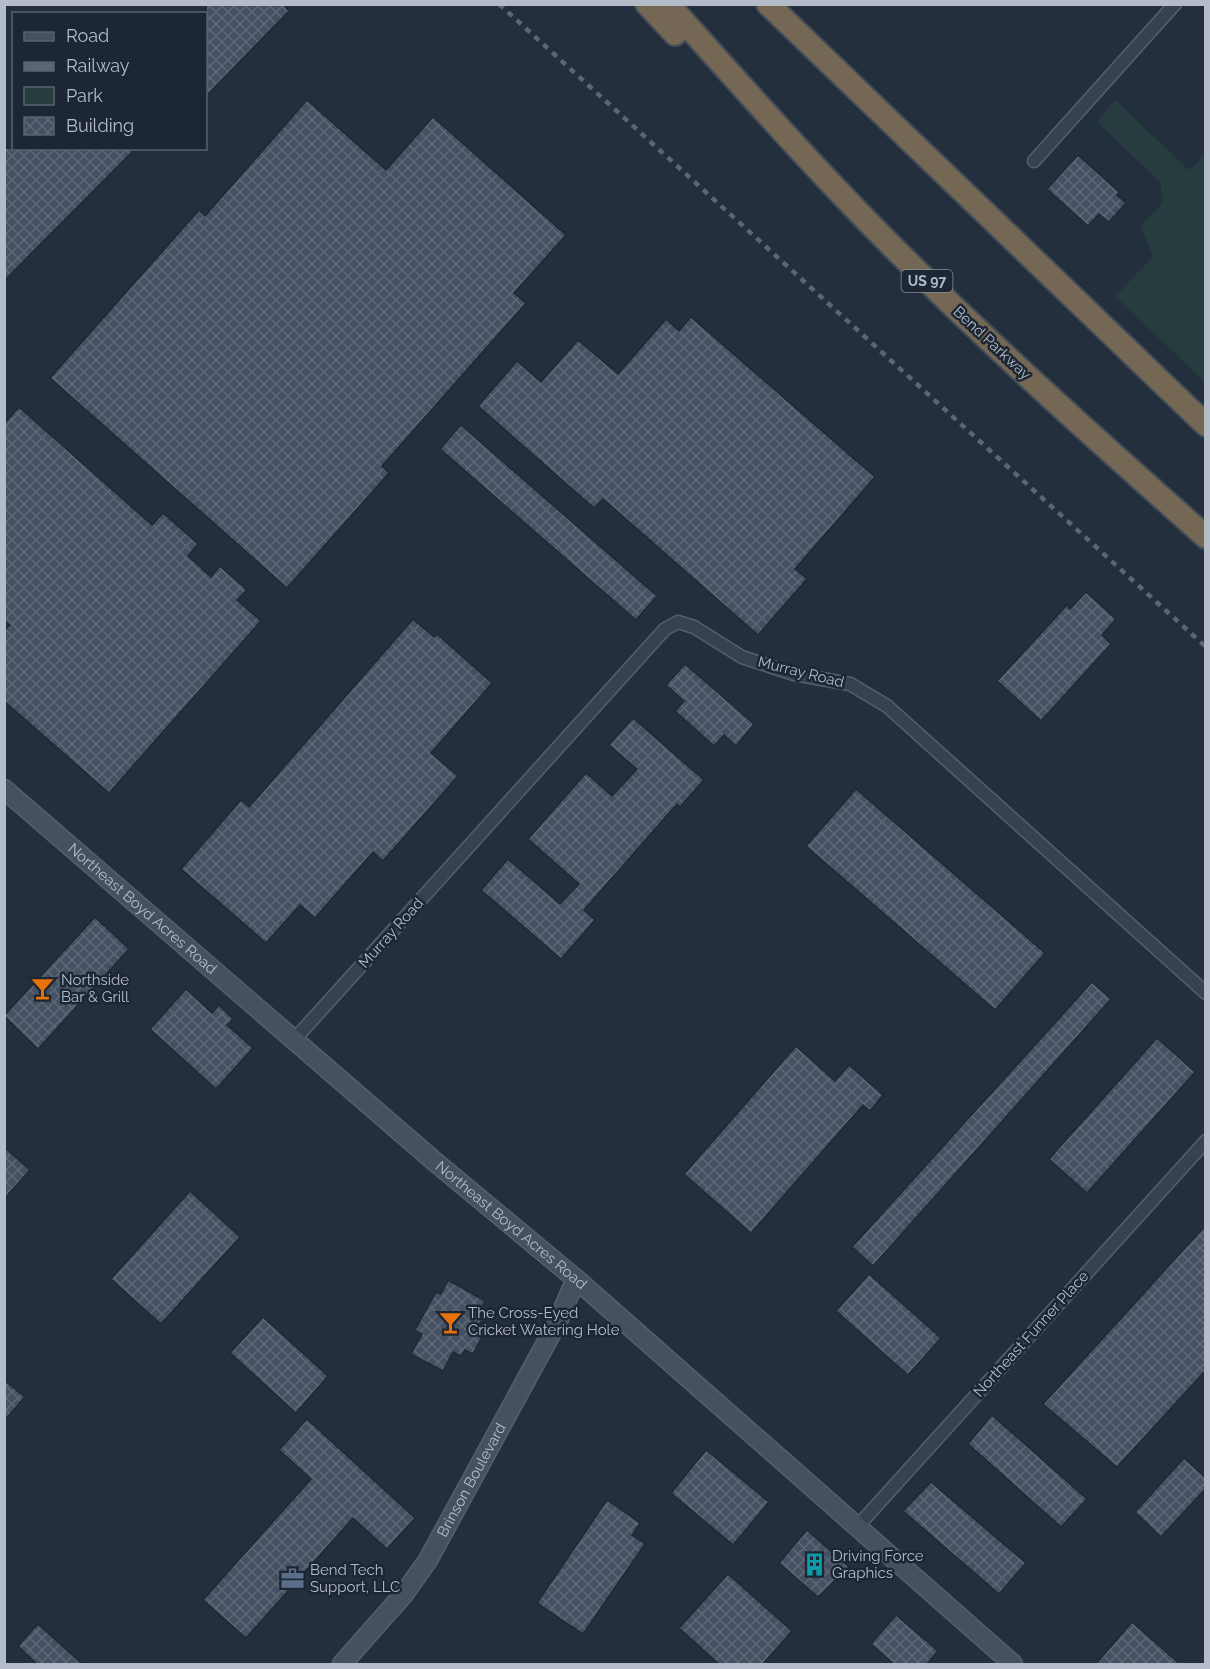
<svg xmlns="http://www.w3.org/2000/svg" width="1210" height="1669" viewBox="0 0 1210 1669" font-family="Raleway,sans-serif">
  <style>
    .park { fill: #263c3f }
    .building { fill: url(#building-cross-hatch); stroke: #1f2835; stroke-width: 1.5 }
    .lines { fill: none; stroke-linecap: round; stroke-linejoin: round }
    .street-casing { stroke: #565f6c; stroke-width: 15 }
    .secondary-casing { stroke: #565f6c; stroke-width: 21 }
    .highway-casing { stroke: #434c59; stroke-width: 26 }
    .street { stroke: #38414e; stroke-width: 12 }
    .secondary { stroke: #465061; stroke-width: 18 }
    .highway { stroke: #746855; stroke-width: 22 }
    .rail { stroke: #5a6575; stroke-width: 4.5; stroke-dasharray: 6 6; stroke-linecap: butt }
    .labels { text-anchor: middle; stroke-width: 5; stroke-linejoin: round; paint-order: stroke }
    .shield { fill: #1d2633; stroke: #878f9c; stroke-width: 1.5 }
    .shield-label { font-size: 14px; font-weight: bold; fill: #b4bcc9 }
    .street-label { font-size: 15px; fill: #b4bcc9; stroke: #1d2633 }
    .poi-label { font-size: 15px; fill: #b4bcc9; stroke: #1d2633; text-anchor: start }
  </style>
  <defs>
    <pattern id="building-cross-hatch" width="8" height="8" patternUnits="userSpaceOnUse" patternTransform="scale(1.5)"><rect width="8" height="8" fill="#455162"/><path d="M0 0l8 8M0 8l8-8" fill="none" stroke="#5d6877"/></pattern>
  </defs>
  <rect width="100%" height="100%" fill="#242f3e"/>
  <path class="park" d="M1115,100L1189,170L1205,155V382L1115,296L1153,257L1141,226L1160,206L1163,199L1160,182L1097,122Z"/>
  <g class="building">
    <path d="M206,4H283L289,11L206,96Z"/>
    <path d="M307,100L386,170L433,117L566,235L514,293L526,303L382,466L389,473L287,588L50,378L199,210L205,216Z"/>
    <path d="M4,148H136L4,281Z"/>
    <path d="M1078,155L1119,192L1117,195L1126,203L1109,222L1099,214L1088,226L1047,189Z"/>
    <path d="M691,317L875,477L795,569L807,579L758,635L603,499L594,508L478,406L517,361L541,382L578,340L618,374L666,319L679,331Z"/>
    <path d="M19,407L152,525L163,513L198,544L188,556L211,577L220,566L247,590L237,600L261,621L109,793L4,701V631L10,625L4,621V424Z"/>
    <path d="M461,425L657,596L636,620L440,449Z"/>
    <path d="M1086,592L1116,619L1102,635L1111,644L1041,721L997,681L1067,605L1070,609Z"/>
    <path d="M413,619L434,637L437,634L492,683L431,753L458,776L383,861L373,852L315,918L300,905L266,943L181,869L241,800L249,807Z"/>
    <path d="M685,664L754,724L736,746L724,735L714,746L675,711L684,701L666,685Z"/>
    <path d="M633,718L704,780L680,807L677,804L584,910L595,920L561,959L481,890L508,859L560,904L579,884L528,839L586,773L612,796L637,769L609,745Z"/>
    <path d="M856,789L1045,953L995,1010L806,846Z"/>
    <path d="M95,917L129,949L38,1049L4,1016Z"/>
    <path d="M1092,982L1111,999L873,1266L852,1247Z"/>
    <path d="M186,989L212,1013L219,1005L233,1019L227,1025L253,1048L216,1089L150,1029Z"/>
    <path d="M1157,1038L1195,1072L1087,1193L1049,1159Z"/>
    <path d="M796,1046L835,1081L849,1065L883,1095L870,1111L863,1105L751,1233L684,1174Z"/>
    <path d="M4,1147L30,1170L4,1199Z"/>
    <path d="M190,1191L240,1237L161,1324L111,1279Z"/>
    <path d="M1206,1225V1370L1117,1467L1043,1404Z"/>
    <path d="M869,1274L941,1338L908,1375L836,1311Z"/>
    <path d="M448,1280L485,1301L478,1314L483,1318L478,1327L485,1331L473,1354L465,1350L461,1356L453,1352L443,1371L411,1354L422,1334L415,1330L436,1292L441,1294Z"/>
    <path d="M263,1317L328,1376L296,1413L230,1353Z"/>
    <path d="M4,1380L25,1397L4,1421Z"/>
    <path d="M992,1415L1087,1499L1061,1527L968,1444Z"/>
    <path d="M307,1419L415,1518L387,1549L353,1518L246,1638L203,1600L311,1479L279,1450Z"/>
    <path d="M706,1450L769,1502L733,1545L671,1493Z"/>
    <path d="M1184,1458L1206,1478V1488L1161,1537L1135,1512Z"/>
    <path d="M931,1482L1026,1563L999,1594L903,1511Z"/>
    <path d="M607,1500L640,1523L632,1535L645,1544L583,1634L537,1603Z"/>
    <path d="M807,1530L849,1567L818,1597L779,1563Z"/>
    <path d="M728,1574L792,1631L762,1665H720L679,1628Z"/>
    <path d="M896,1615L938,1651L926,1665H895L871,1644Z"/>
    <path d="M1132,1622L1181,1665H1095Z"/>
    <path d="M38,1624L83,1665H38L18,1646Z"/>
  </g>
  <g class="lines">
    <defs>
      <g id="street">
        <path d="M1034,161L1175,4"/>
        <path d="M294,1040L665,629L678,622L694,627L742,657L794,674L850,684L887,706L1206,993"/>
        <path d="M857,1527L1206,1141"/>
      </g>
      <g id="secondary">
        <path id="s1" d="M4,789L434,1161L576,1279L1013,1664"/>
        <path id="s2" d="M342,1664L404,1594L428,1560L557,1323L576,1279"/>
      </g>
      <g id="highway">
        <path d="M647,4L675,34"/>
        <path d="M668,4C748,93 827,183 912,266C1007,360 1106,448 1206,537"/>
        <path d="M768,4L1206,425"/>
      </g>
    </defs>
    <use href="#street" class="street-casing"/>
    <use href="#secondary" class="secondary-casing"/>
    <use href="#highway" class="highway-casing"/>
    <use href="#street" class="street"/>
    <use href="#secondary" class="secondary"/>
    <use href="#highway" class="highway"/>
    <path class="rail" d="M499,4L1206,647"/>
  </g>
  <defs>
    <symbol id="bar-bare" viewBox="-9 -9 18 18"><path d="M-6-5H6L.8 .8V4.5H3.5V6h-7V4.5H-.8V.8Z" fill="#e8710a" stroke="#1d2633" stroke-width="2.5" paint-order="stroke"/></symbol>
    <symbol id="building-bare" viewBox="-9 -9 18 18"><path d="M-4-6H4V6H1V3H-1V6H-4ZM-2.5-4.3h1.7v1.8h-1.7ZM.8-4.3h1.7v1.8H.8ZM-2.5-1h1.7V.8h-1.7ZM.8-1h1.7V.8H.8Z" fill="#0f9aa8" stroke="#1d2633" stroke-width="2.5" paint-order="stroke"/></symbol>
    <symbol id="office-bare" viewBox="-9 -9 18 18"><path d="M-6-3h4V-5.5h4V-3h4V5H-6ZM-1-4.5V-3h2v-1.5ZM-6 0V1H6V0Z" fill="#5c6f8a" stroke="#1d2633" stroke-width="2.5" paint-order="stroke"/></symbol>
  </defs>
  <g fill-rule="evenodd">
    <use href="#bar-bare" x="26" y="972" width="33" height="33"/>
    <use href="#bar-bare" x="434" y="1306" width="33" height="33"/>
    <use href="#building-bare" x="798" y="1548" width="33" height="33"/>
    <use href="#office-bare" x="276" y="1562" width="33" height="33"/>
  </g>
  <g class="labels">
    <rect class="shield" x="901.5" y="270" width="51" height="22" rx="4.5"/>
    <g class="shield-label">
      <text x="927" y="286">US 97</text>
    </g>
    <g class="street-label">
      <text transform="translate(992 343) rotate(43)" y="5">Bend Parkway</text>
      <text transform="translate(801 672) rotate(14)" y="5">Murray Road</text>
      <text dy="5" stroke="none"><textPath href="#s1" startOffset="183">Northeast Boyd Acres Road</textPath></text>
      <text transform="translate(391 933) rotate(-48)" y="5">Murray Road</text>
      <text dy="5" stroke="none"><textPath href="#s1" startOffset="669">Northeast Boyd Acres Road</textPath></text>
      <text transform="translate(1031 1334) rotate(-48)" y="5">Northeast Funner Place</text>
      <text dy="5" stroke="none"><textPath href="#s2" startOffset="226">Brinson Boulevard</textPath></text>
    </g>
    <g class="poi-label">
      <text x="61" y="985">Northside<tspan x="61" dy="17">Bar &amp; Grill</tspan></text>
      <text x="468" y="1318">The Cross-Eyed<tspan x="468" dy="17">Cricket Watering Hole</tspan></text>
      <text x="832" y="1561">Driving Force<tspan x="832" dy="17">Graphics</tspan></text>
      <text x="310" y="1575">Bend Tech<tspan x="310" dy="17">Support, LLC</tspan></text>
    </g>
  </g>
  <rect width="1210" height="1669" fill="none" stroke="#b4bcc9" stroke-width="12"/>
  <rect x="12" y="12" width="195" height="138" fill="#1d2633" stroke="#59626f" stroke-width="1.5"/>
  <rect x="24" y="32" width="30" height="9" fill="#465061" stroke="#59626f" stroke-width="1.5"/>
  <text x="66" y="42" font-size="18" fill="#b4bcc9">Road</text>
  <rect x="24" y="62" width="30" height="9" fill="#5a6575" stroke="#59626f" stroke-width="1.5"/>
  <text x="66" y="72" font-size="18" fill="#b4bcc9">Railway</text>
  <rect x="24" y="87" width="30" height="18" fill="#263c3f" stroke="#59626f" stroke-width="1.5"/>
  <text x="66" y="102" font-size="18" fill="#b4bcc9">Park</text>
  <rect x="24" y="117" width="30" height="18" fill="url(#building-cross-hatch)" stroke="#59626f" stroke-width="1.5"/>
  <text x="66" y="132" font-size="18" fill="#b4bcc9">Building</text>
</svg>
